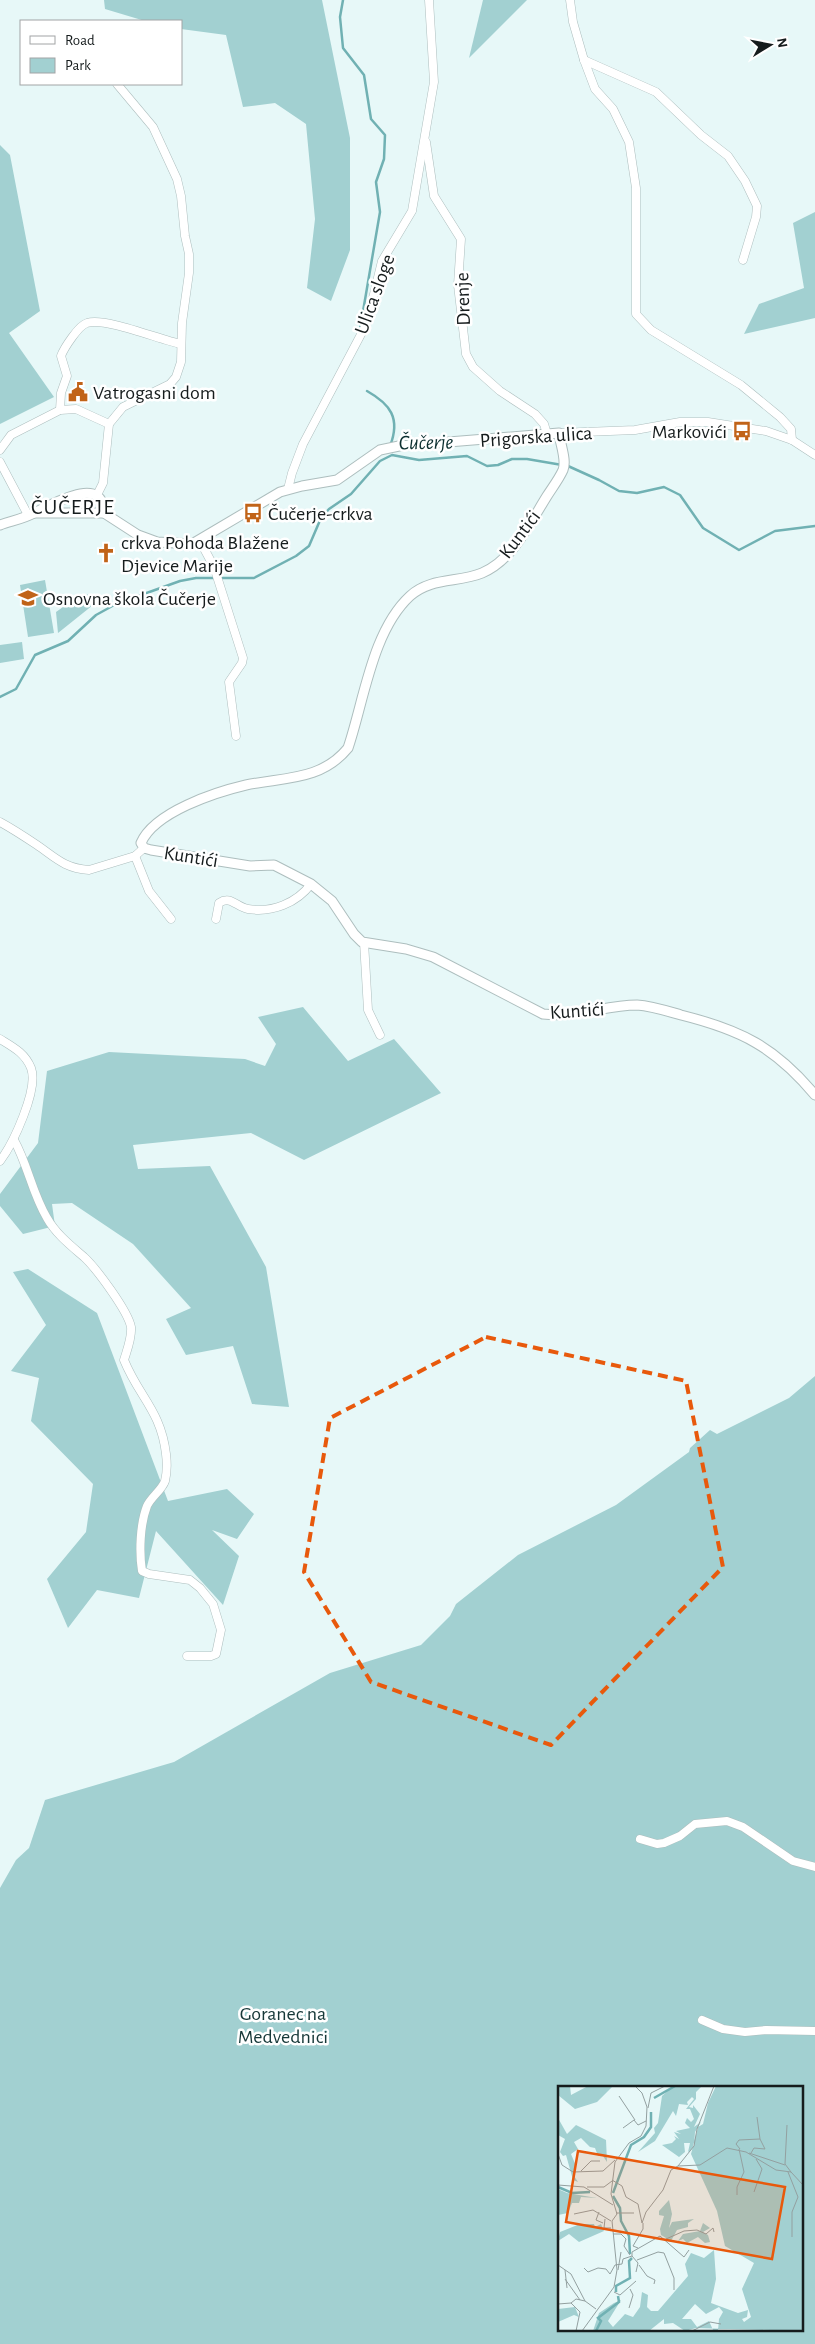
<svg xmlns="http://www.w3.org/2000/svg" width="815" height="2344" viewBox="0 0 815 2344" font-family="'Alegreya Sans',sans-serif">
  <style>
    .green { fill: #a2d0d1; fill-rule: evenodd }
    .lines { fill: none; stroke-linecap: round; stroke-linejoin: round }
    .stream { stroke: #70b1b3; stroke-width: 2.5 }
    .minor-casing { stroke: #adbebe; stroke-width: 9 }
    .tertiary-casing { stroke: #adbebe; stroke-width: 11 }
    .minor { stroke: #fff; stroke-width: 8 }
    .tertiary { stroke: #fff; stroke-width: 9 }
    .marked { fill: none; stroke: #e8590c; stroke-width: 4; stroke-dasharray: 10 6; stroke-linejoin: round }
    .labels { text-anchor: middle; stroke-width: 5; stroke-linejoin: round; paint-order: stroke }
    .street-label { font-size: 20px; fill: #161c1d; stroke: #fff }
    .poi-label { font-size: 20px; fill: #161c1d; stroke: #fff; text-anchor: start }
    .park-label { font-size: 20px; fill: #163838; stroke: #fff }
    .water-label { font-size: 21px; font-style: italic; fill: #0c2f30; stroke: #fff }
    .quarter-label { font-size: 22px; letter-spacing: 1px; fill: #161c1d; stroke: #fff }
    .inset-river { fill: none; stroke: #70b1b3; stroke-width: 2.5 }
    .inset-road { fill: none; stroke: #93a0a0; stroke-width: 1 }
    .view { fill: #e8590c; fill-opacity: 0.15; stroke: #e8590c; stroke-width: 2.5 }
    .inset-edge { fill: none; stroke: #161c1d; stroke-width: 2.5 }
  </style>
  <rect width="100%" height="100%" fill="#e7f8f8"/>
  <g class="green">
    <path d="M104,0H322L350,138V250L331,301L307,288L315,219L306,124L275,103L243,107L226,35L181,29V21H145L105,9Z"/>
    <path d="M483,0H527L469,58Z"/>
    <path d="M0,145L10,155L40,311L9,333L54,397L0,424Z"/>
    <path d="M815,212V318L744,334L759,304L804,288L793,223Z"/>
    <path d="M45,580L54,633L28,637L20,585Z"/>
    <path d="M93,594L98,601L58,633L56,612L80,595Z"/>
    <path d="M22,642L24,659L0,663V645Z"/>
    <path d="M303,1007L348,1061L394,1039L441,1093L304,1160L251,1133L133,1145L138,1169L210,1166L266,1267L289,1407L252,1404L233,1346L186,1355L166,1319L191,1308L133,1244L72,1203L52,1204L55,1226L23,1234L0,1206V1194L38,1143L47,1071L109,1052L245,1059L265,1066L276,1044L258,1017Z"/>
    <path d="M28,1269L97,1313L168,1501L227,1489L254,1514L237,1539L212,1530L239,1556L223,1605L156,1531L139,1598L97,1590L68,1628L47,1579L86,1532L93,1484L31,1421L39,1378L11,1371L46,1325L13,1272Z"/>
    <path d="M815,1376V2344H0V1888L16,1860L29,1848L45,1800L174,1762L330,1673L421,1645L450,1616L456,1604L518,1555L616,1505L689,1452L690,1448L710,1430L717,1434L789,1398ZM559,2088H801V2330H559Z"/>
  </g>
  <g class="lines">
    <g class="stream">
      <path d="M343,0L340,17L343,48L364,75L371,119L385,135L384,159L376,182L380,212L360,329"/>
      <path d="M367,391C390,404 401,418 390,446"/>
      <path d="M0,697L16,689L35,655L68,641L96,615L116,604L180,581L196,578H254L296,556L309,546L321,518L329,509L351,494L380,461L392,455L419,460L467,456L487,466L498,465L512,459H527L568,466L599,480L619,491L637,493L664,487L680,495L703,528L739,550L775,531L815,526"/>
    </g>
    <defs>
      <g id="minor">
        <path d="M570,0L573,22L584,60L595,89L613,109L629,142L636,188V314L651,330L741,385L780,417L791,429L792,440"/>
        <path d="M584,60L656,92L701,135L728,156L745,181L757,206L756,217L743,260"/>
        <path d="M426,142L434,196L461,239L458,285L466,354L473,367L500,391L535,414L544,424L547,434"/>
        <path d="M60,410L61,393L67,376L61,356C64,348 79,325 87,323C106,317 160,340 181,344"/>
        <path d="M559,433L635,430L680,422H708L766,431L792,440L815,455"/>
        <path d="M0,450L11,435L60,410L76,409L109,424"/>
        <path d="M0,462L28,515"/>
        <path d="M288,489L292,473L303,444L367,323L382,261L412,211L434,82L429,0"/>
        <path d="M97,495L103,483L109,424L123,407L170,384L176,377L181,362L182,323L189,273V254L185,236L181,196L177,179L153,127L117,84"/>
        <path d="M200,541L214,567L243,658L242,663L229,682L236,736"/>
        <path d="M0,822C13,829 25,837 37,845C56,858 64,868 89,870L135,856L144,848"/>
        <path d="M135,856L149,891L171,919"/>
        <path d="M216,919L219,903C231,895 236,907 248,909C272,913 297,903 311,884"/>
        <path d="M364,942L368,1010L380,1035"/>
        <path d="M0,1039C13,1047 25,1053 31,1068C39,1089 13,1144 0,1161"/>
        <path d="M14,1140C28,1165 32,1193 47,1218C56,1234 70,1245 84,1257C96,1268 128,1311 131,1327C132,1338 127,1350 124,1360C139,1397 161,1411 166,1454C167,1462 167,1473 165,1481C162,1490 151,1497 147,1506C140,1524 139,1552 142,1571L149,1574L190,1580L200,1588L213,1604L221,1630L216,1654L211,1656H187"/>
        <path d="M640,1839L657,1844L664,1843L680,1836L695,1824L727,1821L743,1827L793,1861L815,1867"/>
        <path d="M702,2020L723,2029L745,2032L766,2030L815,2031"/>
      </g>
      <g id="tertiary">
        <path d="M34,513H104L138,535L157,542L192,544L280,492L302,486L337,480L380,450L399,446L559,433C560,444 567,460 563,470C559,479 552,488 547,496C530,523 513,560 482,573C458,583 431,577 410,596C372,631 364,701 348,748C321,781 284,777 246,785C216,792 154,812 141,843L144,848L151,850L250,866L274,865L311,884L332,901L354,934L362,942L406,949L433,957L543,1014C577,1018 605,1005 637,1005C652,1006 667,1011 681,1015C741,1030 775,1047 815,1095"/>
        <path d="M0,525C11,521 23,519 34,513C51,505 104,473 104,513"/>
      </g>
    </defs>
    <use href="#minor" class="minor-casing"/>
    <use href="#tertiary" class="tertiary-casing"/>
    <use href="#minor" class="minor"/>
    <use href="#tertiary" class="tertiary"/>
  </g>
  <path class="marked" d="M486,1337L686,1381L723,1567L551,1745L371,1682L304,1572L330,1418Z"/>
  <defs>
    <symbol id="civic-bare" viewBox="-9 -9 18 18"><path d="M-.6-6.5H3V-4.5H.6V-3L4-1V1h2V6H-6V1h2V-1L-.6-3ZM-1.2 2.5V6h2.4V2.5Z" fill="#c16318" stroke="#fff" stroke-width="2.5" paint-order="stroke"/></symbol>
    <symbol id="bus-bare" viewBox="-9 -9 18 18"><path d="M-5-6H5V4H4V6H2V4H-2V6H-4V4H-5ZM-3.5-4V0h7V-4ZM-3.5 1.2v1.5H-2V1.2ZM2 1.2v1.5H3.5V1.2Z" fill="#c16318" stroke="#fff" stroke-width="2.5" paint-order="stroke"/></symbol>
    <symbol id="church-bare" viewBox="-9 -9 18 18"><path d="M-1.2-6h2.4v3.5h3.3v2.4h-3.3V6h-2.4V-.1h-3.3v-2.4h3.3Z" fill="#c16318" stroke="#fff" stroke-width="2.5" paint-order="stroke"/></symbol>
    <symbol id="school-bare" viewBox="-9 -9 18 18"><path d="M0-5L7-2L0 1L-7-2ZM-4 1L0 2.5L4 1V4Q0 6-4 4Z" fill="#c16318" stroke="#fff" stroke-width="2.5" paint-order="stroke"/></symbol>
  </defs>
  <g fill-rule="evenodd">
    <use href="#civic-bare" x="64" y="378" width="28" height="28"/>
    <use href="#bus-bare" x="728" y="417" width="28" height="28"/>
    <use href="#bus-bare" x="239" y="499" width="28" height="28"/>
    <use href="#church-bare" x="92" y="539" width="28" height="28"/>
    <use href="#school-bare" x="14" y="584" width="28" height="28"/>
  </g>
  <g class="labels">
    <g class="street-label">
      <text transform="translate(374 294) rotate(-70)" y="7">Ulica sloge</text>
      <text transform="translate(462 299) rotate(-92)" y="7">Drenje</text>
      <text transform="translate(536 436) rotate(-4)" y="7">Prigorska ulica</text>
      <text transform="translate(519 534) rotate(-53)" y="7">Kuntići</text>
      <text transform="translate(191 856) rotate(9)" y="7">Kuntići</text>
      <text transform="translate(577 1010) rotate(-4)" y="7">Kuntići</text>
    </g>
    <g class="poi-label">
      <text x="93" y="399">Vatrogasni dom</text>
      <text x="727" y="438" text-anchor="end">Markovići</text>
      <text x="268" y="520">Čučerje-crkva</text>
      <text x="121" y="549">crkva Pohoda Blažene<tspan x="121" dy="23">Djevice Marije</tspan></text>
      <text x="43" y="605">Osnovna škola Čučerje</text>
    </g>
    <g class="park-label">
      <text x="283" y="2020">Goranec na<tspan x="283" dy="23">Medvednici</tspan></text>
    </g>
    <g class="water-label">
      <text transform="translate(426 442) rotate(-1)" y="7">Čučerje</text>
    </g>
    <g class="quarter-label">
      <text x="73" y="514">ČUČERJE</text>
    </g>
  </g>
  <g transform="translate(558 2086)">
    <rect width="245" height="245" fill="#e7f8f8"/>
    <path d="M0,0H12L13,9L30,0L54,1L39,16L17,23L0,9ZM115,0H144L138,6V13L131,21L135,22V19L142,28L136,41L143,36L137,46L136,60L132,65L130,66L132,57H126L127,66L121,71L104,59L114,57L118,53L116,50L121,53L116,46L123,48L118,45L132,42L127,37L129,32L133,36L136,33L132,23H128L136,13L134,11L129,16L130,19L121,18L118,30L115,25L97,55L80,66L97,47L96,42L100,37L104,10ZM158,0H245V245L138,242L127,245L115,237L106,238V233L91,245H35L41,227L56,217L63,214L50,235L55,241L67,228L75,231L82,221L84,206L90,209L89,221L93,225H100L130,190L127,178L133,167L146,172L156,164L158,193L153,217L180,227L190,224L189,231L184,233L186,236L193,231L184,203L196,177L167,160L159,125L133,68L140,41L145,38L150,17ZM137,218L148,228L161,221L165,226L161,233L160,245L155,244L151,235L139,241L133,233H124ZM0,32L9,48L18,39L48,54L49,76L45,70H40L37,62L32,61L23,52L16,56L20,63L13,68L18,80L16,90L20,96L15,94L8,69L5,70L2,66L7,53L0,49ZM0,103L9,107L39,112L23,111L21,117H14L10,127L0,129ZM111,114L114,128L111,142L114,136L136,133L130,137V141L119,144L113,155L103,149L102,143L106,130L101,129V125ZM145,137L152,142L145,146L150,149L152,156L147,157L140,151L129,157L125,153L120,155L125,148L142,145ZM22,138H36L37,141L43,138L46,145L21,156L11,148L0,155L2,146ZM17,221L21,231L16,229L0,236V223Z" fill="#a2d0d1" fill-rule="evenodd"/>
    <path class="inset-river" d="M96,12L117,0M0,101L14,107L32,106M55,107L73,59L86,51L93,41V26M55,110L62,122L63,135L71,150L72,168M58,206V200L72,192L71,175L74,172M38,245L43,235L40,232L61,216L60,210"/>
    <path class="inset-road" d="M61,10L77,34M90,22L93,7L107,0M229,39L227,78L233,86M65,42L76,34L80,39L88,35M182,63L178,58L181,54L202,53L199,31M191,67L227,79M193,67L196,62L207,63L202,53M0,68L4,79L15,86L45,85L57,74M120,80L136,60L139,43L156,0M23,85L33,75H42M230,86L240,111L234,126V151M233,86L245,99M54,94L64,100L68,111L80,118L84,137L88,126L105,104L113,84L120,80L142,79L169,62L188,66L218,84L233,86M0,99L26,101L55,119M29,101H46L54,95M196,106L204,83L198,73M179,109V101L186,86L181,63M41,126L38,134L45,137M58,127H76M16,128L35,124L53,135M47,133L46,142H53M54,135L59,128L53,108L57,76L71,57L83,50L88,40L89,21L84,7L77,0M55,148H63L68,153L66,160L72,169M108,153L126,145L139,144L148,148L155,142L156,146M80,162L75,160L85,143V137M74,170V166L102,150L126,171L131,164M79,174L100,166L106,167L116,192V204M0,179L13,188L27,215L38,223M81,179L89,190L97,194L96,198M26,182L30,186L40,182L48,183L52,188L57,179L64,178L65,173L74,170L80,177L78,186M7,184L9,202M60,184L63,166M7,193L22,214M56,206L62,209L78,195M13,217L18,213L27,215M0,218L13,217L22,226L18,245M71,222L75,209L72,203M24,245L56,201L59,184L54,135M134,245L152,236L163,238"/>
    <path class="view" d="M20,65L227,101L214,173L8,136Z"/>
    <rect width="245" height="245" class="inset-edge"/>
  </g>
  <rect x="20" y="20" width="162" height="65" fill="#ffffff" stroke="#a2a4a5"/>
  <rect x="30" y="36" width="25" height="8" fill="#ffffff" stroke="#a2a4a5"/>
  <text x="65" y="45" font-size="15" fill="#161c1d">Road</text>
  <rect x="30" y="58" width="25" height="15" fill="#a2d0d1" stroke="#a2a4a5"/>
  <text x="65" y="70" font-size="15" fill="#161c1d">Park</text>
  <g transform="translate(770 45) rotate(80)" stroke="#ffffff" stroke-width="4" paint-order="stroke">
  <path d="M0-4L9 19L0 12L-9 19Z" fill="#161c1d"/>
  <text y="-8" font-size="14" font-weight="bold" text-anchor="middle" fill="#161c1d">N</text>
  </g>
</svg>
